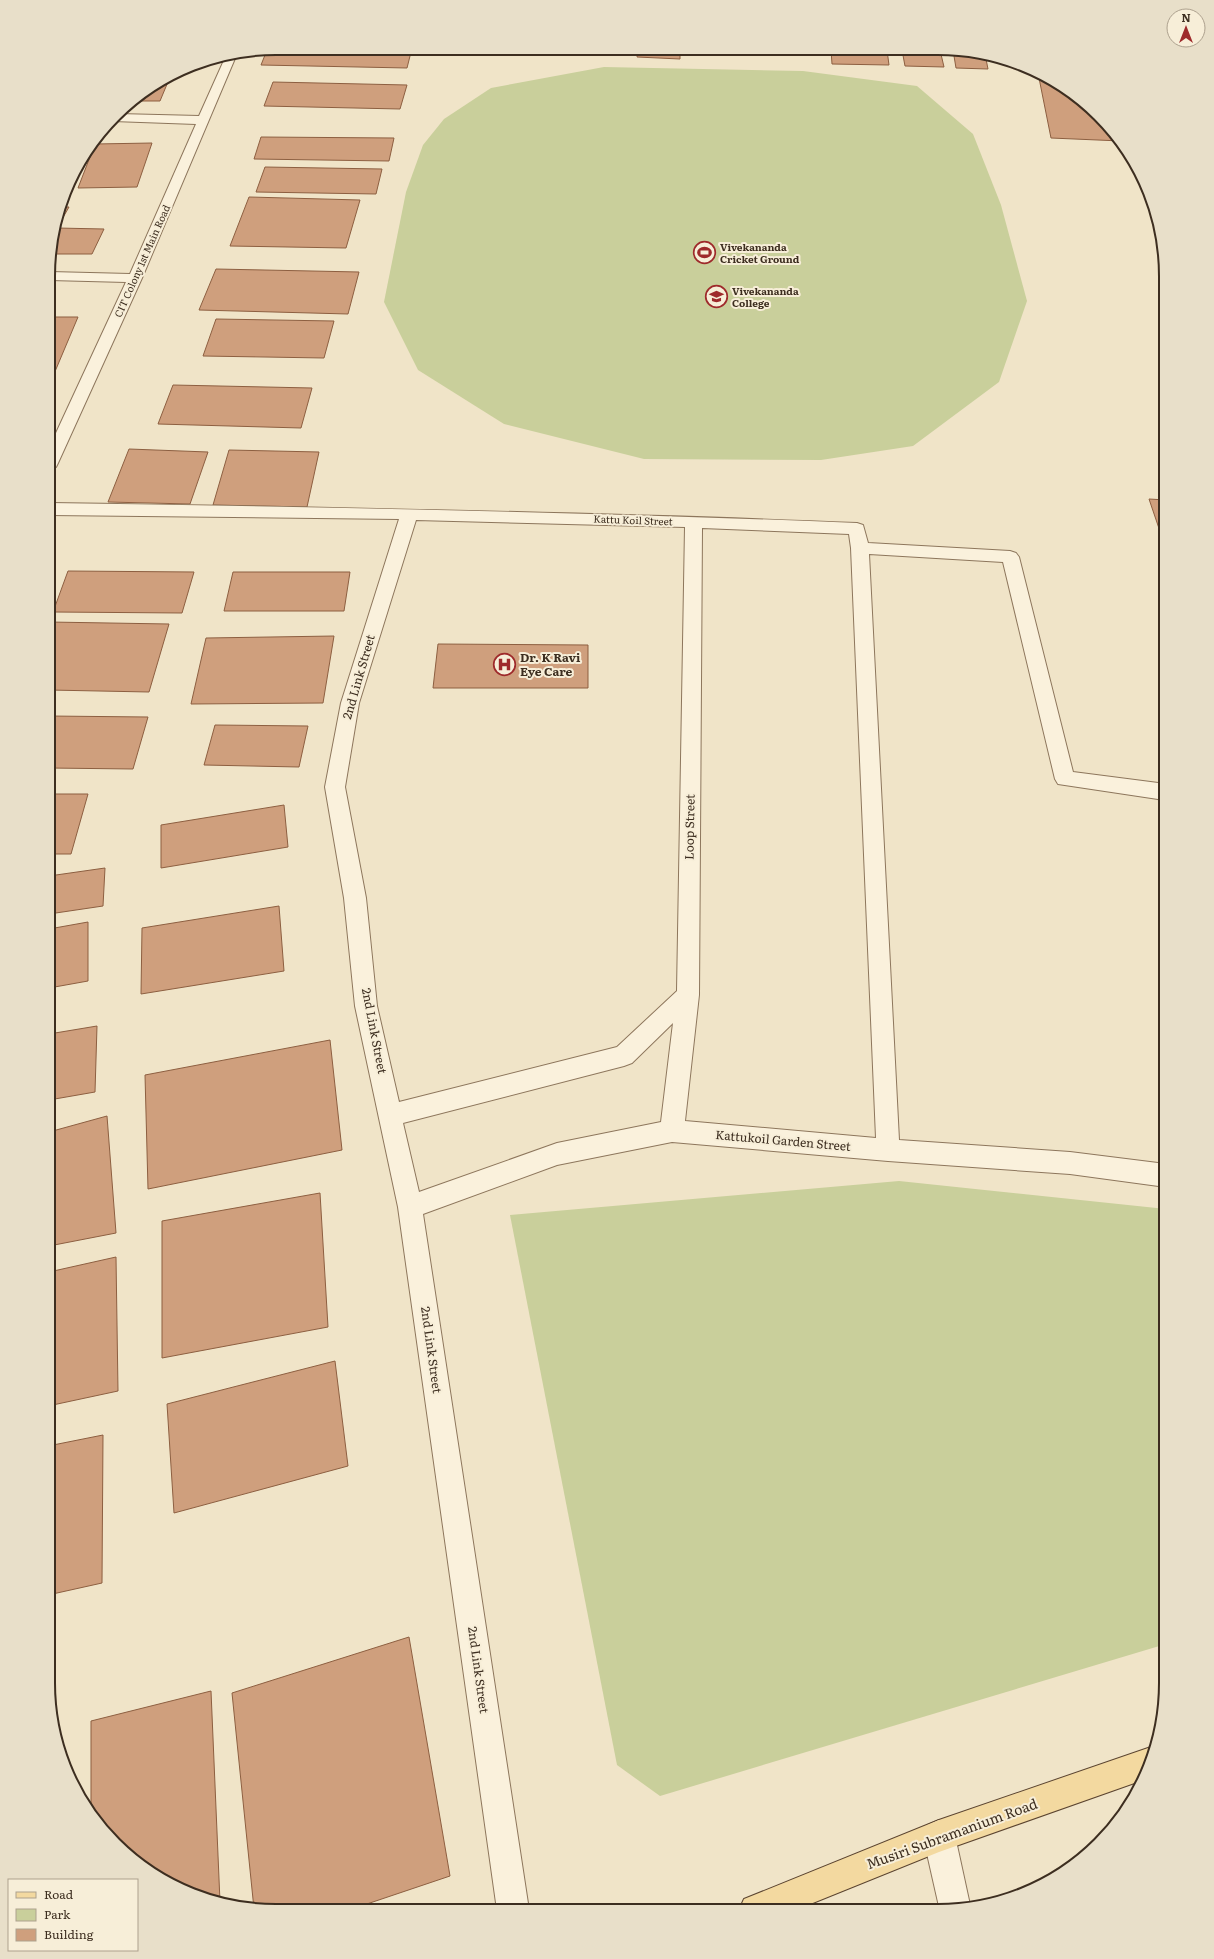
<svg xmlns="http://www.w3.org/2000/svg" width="1214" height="1959" viewBox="0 0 1214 1959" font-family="Literata,serif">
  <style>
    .green { fill: #c9cf9b }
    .building { fill: #cf9f7d; stroke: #8d5f41 }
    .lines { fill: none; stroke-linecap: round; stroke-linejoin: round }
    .minor-casing { stroke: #8d765c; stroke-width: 2 }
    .major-casing { stroke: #5b4430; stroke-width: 2 }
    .minor { fill: #faf1dc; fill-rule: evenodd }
    .major { fill: #f3d9a0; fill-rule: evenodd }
    .labels { text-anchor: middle; stroke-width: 4; stroke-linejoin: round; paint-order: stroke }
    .far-poi-label { font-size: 10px; font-weight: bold; fill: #3d2e20; stroke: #f7eed8; text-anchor: start }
    .far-street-label { font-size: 10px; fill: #3d2e20; stroke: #f7eed8 }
    .poi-label { font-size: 12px; font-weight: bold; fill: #3d2e20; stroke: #f7eed8; text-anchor: start }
    .street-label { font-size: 12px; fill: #3d2e20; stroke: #f7eed8 }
    .near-street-label { font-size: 14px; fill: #3d2e20; stroke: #f7eed8 }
    .rim { fill: none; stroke: #3d2e20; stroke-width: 2 }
  </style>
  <rect width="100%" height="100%" fill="#f0e4c8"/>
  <g class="green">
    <path d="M604,67L803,71L917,86L973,134L1001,205L1027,301L999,382L913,446L821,460L644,459L504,424L418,370L384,302L406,192L423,145L444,119L491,88Z"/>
    <path d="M899,1181L1166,1209V1644L660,1796L617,1765L510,1215Z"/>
  </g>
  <g class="building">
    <path d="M276,48H412L407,68L261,65L267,50Z"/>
    <path d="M437,48L497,49L496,51H436Z"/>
    <path d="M638,49H680V59L637,57Z"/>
    <path d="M702,49H748V55L702,54Z"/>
    <path d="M763,49H787V53L763,52Z"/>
    <path d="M831,50H887L889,65L832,64Z"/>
    <path d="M902,50H940L944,67L905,66Z"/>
    <path d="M953,50H968L985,54L988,69L956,68Z"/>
    <path d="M1038,73L1077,95L1121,141L1051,138Z"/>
    <path d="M170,77L160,101H132Z"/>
    <path d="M273,82L407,85L400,109L264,106Z"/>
    <path d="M261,137L394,138L389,161L254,159Z"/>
    <path d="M152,143L137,187L78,188L95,144Z"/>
    <path d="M265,167L382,169L376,194L256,192Z"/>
    <path d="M249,197L360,200L346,248L230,246Z"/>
    <path d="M62,207H69L57,228L104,229L92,254H50V246Z"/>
    <path d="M216,269L359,272L348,314L199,310Z"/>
    <path d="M50,317H78L51,381H50Z"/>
    <path d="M216,319L334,321L324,358L203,356Z"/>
    <path d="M173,385L312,388L301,428L158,424Z"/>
    <path d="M129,449L208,452L190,504L108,502Z"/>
    <path d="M229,450L319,452L307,507L213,505Z"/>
    <path d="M1149,499L1166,500V549Z"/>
    <path d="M68,571L194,572L182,613L53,612Z"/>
    <path d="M233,572H350L344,611H224Z"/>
    <path d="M49,622L169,624L149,692L49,690Z"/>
    <path d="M334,636L323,703L191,704L206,638Z"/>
    <path d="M438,644L588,645V688H433Z"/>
    <path d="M49,716L148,717L133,769L49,768Z"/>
    <path d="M215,725L308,726L299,767L204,765Z"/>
    <path d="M49,794H88L71,854H49Z"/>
    <path d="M284,805L288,847L161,868V825Z"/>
    <path d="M105,868L103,906L49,914V876Z"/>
    <path d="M279,906L284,971L141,994L142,928Z"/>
    <path d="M88,922V981L49,988V929Z"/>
    <path d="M97,1026L95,1092L49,1100V1034Z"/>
    <path d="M330,1040L342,1150L148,1189L145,1075Z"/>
    <path d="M107,1116L116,1233L49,1246V1132Z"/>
    <path d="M320,1193L328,1327L162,1358V1221Z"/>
    <path d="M116,1257L118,1391L48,1406L49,1272Z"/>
    <path d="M335,1361L348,1466L174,1513L167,1404Z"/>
    <path d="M103,1435L102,1583L48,1595V1446Z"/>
    <path d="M409,1637L450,1876L352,1909H254L232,1693Z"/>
    <path d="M211,1691L220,1902L189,1894L137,1864L95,1822L91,1815V1721Z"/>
  </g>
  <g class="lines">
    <defs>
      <g id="minor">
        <path d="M236,56L142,278L58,463L56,467L50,468V446L126,282L50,280V272L130,274L196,124L113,121L118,114L199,116L225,58Z"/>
        <path d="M50,503C319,507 588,512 857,523L863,525L868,543L1010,551L1016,553L1019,557L1073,772L1166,784V803L1158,799L1058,784L1055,779L1003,562L869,554L899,1140L1070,1152L1166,1164V1187L1070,1174L888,1161L672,1142L557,1165L423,1214L529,1910H497L398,1207L355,1006L344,898L325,787L341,703L399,519L50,515ZM416,520L685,527L677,991L617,1047L399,1102L377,1006L366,898L345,787L359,703ZM702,528L849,534L851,548L876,1138L685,1121L699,995ZM673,1023L661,1122L557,1143L419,1192L403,1123L624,1066L632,1063Z"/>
        <path d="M939,1820L950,1825L955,1836L970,1905L940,1911L923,1836L928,1825Z"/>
      </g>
      <path id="major" d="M1151,1747L1154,1748L1149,1770L1143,1780L939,1852L793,1911L739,1910L744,1899L939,1820Z"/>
    </defs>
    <use href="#minor" class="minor-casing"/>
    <use href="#major" class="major-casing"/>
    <use href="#minor" class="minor"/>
    <use href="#major" class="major"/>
  </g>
  <defs>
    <symbol id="stadium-ring" viewBox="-11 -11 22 22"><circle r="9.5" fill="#f7eed8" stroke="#9e2a2b" stroke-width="1.5"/><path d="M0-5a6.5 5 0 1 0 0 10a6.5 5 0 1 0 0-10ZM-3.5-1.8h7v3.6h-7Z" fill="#9e2a2b"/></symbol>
    <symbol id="university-ring" viewBox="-11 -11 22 22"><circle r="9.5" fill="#f7eed8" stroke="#9e2a2b" stroke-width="1.5"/><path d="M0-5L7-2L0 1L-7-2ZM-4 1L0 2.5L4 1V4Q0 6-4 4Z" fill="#9e2a2b"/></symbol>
    <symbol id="hospital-ring" viewBox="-11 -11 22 22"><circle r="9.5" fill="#f7eed8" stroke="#9e2a2b" stroke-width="1.5"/><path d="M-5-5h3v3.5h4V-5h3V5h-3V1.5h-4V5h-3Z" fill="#9e2a2b"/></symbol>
  </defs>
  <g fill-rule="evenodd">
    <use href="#stadium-ring" x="692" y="240" width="25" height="25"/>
    <use href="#university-ring" x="704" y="284" width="25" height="25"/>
    <use href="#hospital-ring" x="492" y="652" width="25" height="25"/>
  </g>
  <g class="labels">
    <g class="far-poi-label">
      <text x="720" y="251">Vivekananda<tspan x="720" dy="12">Cricket Ground</tspan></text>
      <text x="732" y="295">Vivekananda<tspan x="732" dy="12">College</tspan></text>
    </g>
    <g class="far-street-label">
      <text transform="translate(142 261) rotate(-66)" y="4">CIT Colony 1st Main Road</text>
      <text transform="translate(633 520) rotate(2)" y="4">Kattu Koil Street</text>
    </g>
    <g class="poi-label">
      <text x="520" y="662">Dr. K Ravi<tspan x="520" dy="14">Eye Care</tspan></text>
    </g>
    <g class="street-label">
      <text transform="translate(359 677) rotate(-74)" y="4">2nd Link Street</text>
      <text transform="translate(690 827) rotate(-89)" y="4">Loop Street</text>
      <text transform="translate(374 1031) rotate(79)" y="4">2nd Link Street</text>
      <text transform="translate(783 1141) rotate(5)" y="4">Kattukoil Garden Street</text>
      <text transform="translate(431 1350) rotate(82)" y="4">2nd Link Street</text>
      <text transform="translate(478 1670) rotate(82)" y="4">2nd Link Street</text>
    </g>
    <g class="near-street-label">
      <text transform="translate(952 1834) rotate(-20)" y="5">Musiri Subramanium Road</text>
    </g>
  </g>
  <path d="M0 0H1214V1959H0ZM276 55H938A221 221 0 0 1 1159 276V1683A221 221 0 0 1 938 1904H276A221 221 0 0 1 55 1683V276A221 221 0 0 1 276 55Z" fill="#e8dfc9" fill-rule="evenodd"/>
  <path class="rim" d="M276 55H938A221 221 0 0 1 1159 276V1683A221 221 0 0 1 938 1904H276A221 221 0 0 1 55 1683V276A221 221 0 0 1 276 55Z"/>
  <rect x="8" y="1879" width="130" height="72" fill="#f7eed8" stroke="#ada18e"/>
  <rect x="16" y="1892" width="20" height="6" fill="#f3d9a0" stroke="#ada18e"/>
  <text x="44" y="1899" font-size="12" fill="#3d2e20">Road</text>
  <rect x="16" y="1909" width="20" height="12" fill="#c9cf9b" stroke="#ada18e"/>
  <text x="44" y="1919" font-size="12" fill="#3d2e20">Park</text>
  <rect x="16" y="1929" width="20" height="12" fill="#cf9f7d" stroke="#ada18e"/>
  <text x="44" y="1939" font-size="12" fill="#3d2e20">Building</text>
  <g transform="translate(1186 28)"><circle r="19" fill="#f7eed8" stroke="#ada18e"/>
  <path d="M0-3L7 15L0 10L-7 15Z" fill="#9e2a2b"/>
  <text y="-6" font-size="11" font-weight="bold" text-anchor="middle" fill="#3d2e20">N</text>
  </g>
</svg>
